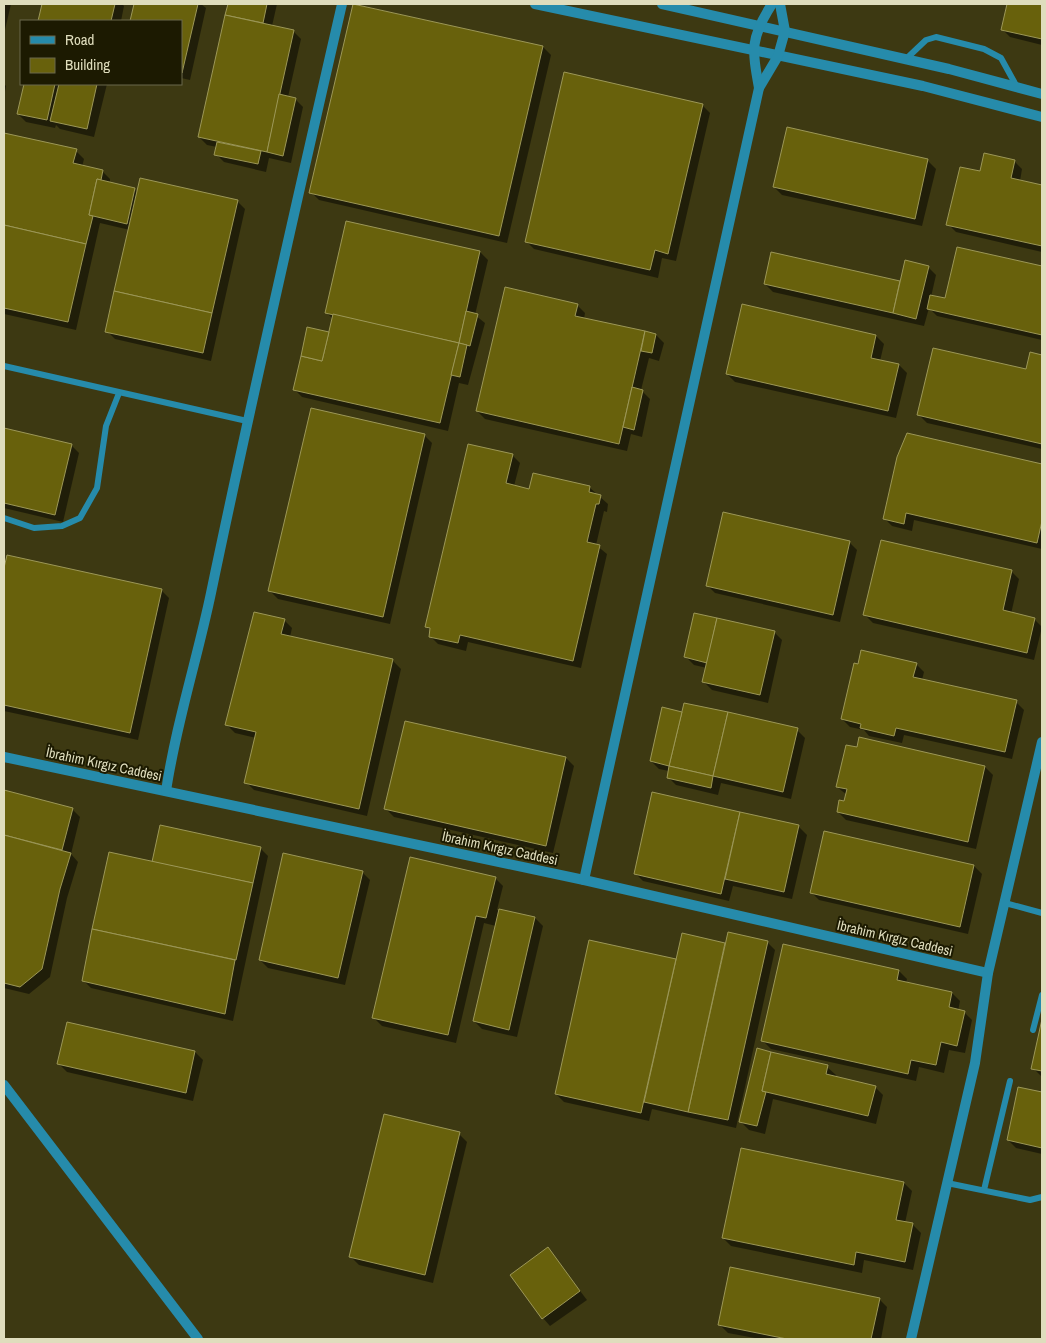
<svg xmlns="http://www.w3.org/2000/svg" width="1046" height="1343" viewBox="0 0 1046 1343" font-family="'Archivo Narrow',sans-serif">
  <style>
    .built { fill: #3d3912; fill-rule: evenodd }
    .shadow { fill: #0007 }
    .building { fill: #68610c; stroke: #9c9757 }
    .lines { fill: none; stroke-linecap: round; stroke-linejoin: round }
    .lane { stroke: #268bab; stroke-width: 6 }
    .street { stroke: #268bab; stroke-width: 10 }
    .labels { text-anchor: middle; stroke-width: 4; stroke-linejoin: round; paint-order: stroke }
    .street-label { font-size: 14px; fill: #dfddbd; stroke: #1c1a01 }
  </style>
  <rect width="100%" height="100%" fill="#373200"/>
  <path class="built" d="M4,4H1042V1339H4ZM21,21H181V84H21Z"/>
  <g class="shadow">
    <path d="M4,4H11L4,34Z"/>
    <path d="M43,4H122L124,6L121,21H39Z"/>
    <path d="M135,4H201L206,8L190,80L181,78V21H131Z"/>
    <path d="M229,4H277L272,26L293,31L301,39L288,97L295,99L303,107L291,163L269,158L266,172L224,162L216,154L217,147L207,145L199,137Z"/>
    <path d="M355,4L543,47L551,55L507,243L319,200L311,192Z"/>
    <path d="M1008,4H1042V45L1010,37L1002,29Z"/>
    <path d="M4,84L6,86L4,97Z"/>
    <path d="M25,84H107L94,137L60,129L56,125L55,128L26,122L18,114Z"/>
    <path d="M702,105L710,113L676,261L662,258L658,278L534,249L526,241Z"/>
    <path d="M788,129L928,161L936,169L922,226L782,195L774,187Z"/>
    <path d="M4,134L76,151L84,159L82,167L102,171L110,179V183L134,189L138,193L237,201L245,209L211,361L115,339L107,331L130,230L100,223L76,330L4,314Z"/>
    <path d="M1014,161L1022,169L1020,181L1042,187V252L956,232L948,224L981,173Z"/>
    <path d="M958,248L1042,267V340L937,316L929,308L924,326L773,292L765,284L772,253L901,282L928,267L936,275L931,297L946,300Z"/>
    <path d="M480,252L488,260L475,315L485,323L468,385L459,383L448,431L302,397L294,389L330,333L333,319L326,312Z"/>
    <path d="M577,305L585,313L584,319L656,335L664,343L659,361L649,358L641,390L650,399L642,437L631,434L627,451L485,419L477,411Z"/>
    <path d="M876,336L884,344L880,361L899,365L907,373L896,418L735,382L727,374Z"/>
    <path d="M1031,354L1042,356V449L927,423L919,415L1027,371Z"/>
    <path d="M4,429L71,445L79,453L63,522L4,508Z"/>
    <path d="M424,435L432,443L390,624L278,599L270,591Z"/>
    <path d="M908,435L1042,465V549L914,520L912,531L892,526L884,518Z"/>
    <path d="M512,455L520,463L514,486L530,490L589,487L608,504L607,512L604,511L596,545L607,554L581,668L468,642L466,651L438,644L430,636L431,631L426,626Z"/>
    <path d="M849,542L857,550L840,622L715,593L707,585Z"/>
    <path d="M8,557L161,590L169,598L138,740L4,711V574Z"/>
    <path d="M1011,571L1019,579L1011,614L1034,619L1042,627L1034,660L873,623L865,615Z"/>
    <path d="M284,620L292,628L290,637L393,661L401,669L367,816L254,790L246,782L256,738L235,733L227,725Z"/>
    <path d="M774,632L782,640L768,703L712,690L704,682L707,668L694,665L686,657Z"/>
    <path d="M916,664L924,672L922,680L1016,702L1024,710L1012,759L904,735L902,743L869,736L864,730L850,727L842,719Z"/>
    <path d="M683,713L797,730L805,738L791,799L721,783L718,795L676,785L668,777L669,771L659,769L651,761Z"/>
    <path d="M406,722L566,758L574,766L553,853L394,817L386,809Z"/>
    <path d="M860,739L985,767L993,775L976,849L846,820L838,812L845,803L847,795L837,787L858,749Z"/>
    <path d="M4,791L72,809L80,817L71,854L78,862L67,898L50,977L29,994L4,988Z"/>
    <path d="M653,794L799,827L807,835L792,899L733,886L729,901L643,881L635,873Z"/>
    <path d="M260,848L268,856L233,1021L91,988L83,980L110,853L153,863Z"/>
    <path d="M974,866L982,874L968,934L819,900L811,892Z"/>
    <path d="M362,872L370,880L345,985L268,968L260,960Z"/>
    <path d="M495,878L503,886L497,910L535,918L543,926L517,1037L482,1029L474,1021L496,926L484,923L456,1043L382,1026L374,1018Z"/>
    <path d="M683,935L726,945L767,942L775,950L736,1128L652,1109L649,1121L564,1102L556,1094L590,942L677,961Z"/>
    <path d="M899,971L907,979L906,983L952,993L960,1001L958,1011L964,1012L972,1020L965,1053L949,1050L944,1073L919,1067L916,1081L771,1049L763,1041Z"/>
    <path d="M68,1024L195,1052L203,1060L193,1101L67,1072L59,1064Z"/>
    <path d="M1042,1025V1077L1033,1068Z"/>
    <path d="M758,1050L827,1067L836,1075L835,1077L875,1087L883,1095L876,1124L773,1099L765,1134L749,1130L741,1122Z"/>
    <path d="M1019,1088L1042,1093V1154L1016,1148L1008,1140Z"/>
    <path d="M459,1134L467,1142L433,1283L359,1265L351,1257Z"/>
    <path d="M904,1183L912,1191L905,1223L913,1225L921,1233L913,1270L864,1260L862,1273L731,1246L723,1238Z"/>
    <path d="M548,1249L587,1300L550,1326L543,1318Z"/>
    <path d="M879,1299L887,1307L881,1339H760L728,1333L720,1325Z"/>
  </g>
  <g class="building">
    <path d="M42,4H115L111,21H38Z"/>
    <path d="M134,4H198L182,73L181,21H130Z"/>
    <path d="M228,4H267L263,23L225,15Z"/>
    <path d="M353,4L543,46L499,236L309,193Z"/>
    <path d="M1007,4H1042V39L1001,30Z"/>
    <path d="M225,15L294,30L267,152L198,137Z"/>
    <path d="M564,72L703,104L668,254L655,250L650,270L525,242Z"/>
    <path d="M24,84H55L47,120L17,114Z"/>
    <path d="M59,84H97L87,129L50,121Z"/>
    <path d="M279,94L296,98L283,156L267,152Z"/>
    <path d="M787,127L928,159L915,219L773,187Z"/>
    <path d="M4,133L77,149L73,163L103,170L101,180L97,179L89,215L93,216L86,244L4,225Z"/>
    <path d="M217,142L261,151L258,164L214,155Z"/>
    <path d="M984,153L1015,160L1011,178L1042,185V246L946,225L960,167L980,171Z"/>
    <path d="M140,178L238,200L212,313L114,291Z"/>
    <path d="M97,179L135,188L127,224L89,215Z"/>
    <path d="M346,221L480,251L459,343L325,313Z"/>
    <path d="M4,225L86,244L68,322L4,308Z"/>
    <path d="M957,247L1042,266V335L927,309L930,295L945,298Z"/>
    <path d="M771,252L900,281L893,313L764,284Z"/>
    <path d="M905,260L929,266L916,319L893,313Z"/>
    <path d="M505,287L578,304L575,316L645,331L619,444L476,411Z"/>
    <path d="M114,291L212,313L203,353L105,332Z"/>
    <path d="M742,304L876,335L871,358L899,364L888,411L726,374Z"/>
    <path d="M466,311L478,314L470,346L459,343Z"/>
    <path d="M333,314L459,343L440,423L293,390L301,356L322,361Z"/>
    <path d="M307,327L329,332L322,361L301,356Z"/>
    <path d="M645,331L656,334L652,353L641,351Z"/>
    <path d="M459,343L467,345L460,377L451,375Z"/>
    <path d="M933,348L1026,369L1030,352L1042,355V444L917,415Z"/>
    <path d="M632,387L643,390L634,430L623,427Z"/>
    <path d="M311,408L425,434L383,617L268,591Z"/>
    <path d="M4,428L72,444L55,515L4,503Z"/>
    <path d="M907,433L1042,464V521L1037,543L906,513L904,524L883,519L897,457Z"/>
    <path d="M468,444L513,454L506,483L529,489L533,473L590,486L589,492L601,495L599,504H596L587,542L600,545L573,661L460,635L458,643L429,637L430,628L425,627Z"/>
    <path d="M723,512L850,541L833,615L706,586Z"/>
    <path d="M881,540L1012,570L1003,610L1035,618L1027,653L863,615Z"/>
    <path d="M7,555L162,589L130,733L4,705V568Z"/>
    <path d="M254,612L285,619L281,634L393,659L359,809L244,783L256,732L225,725Z"/>
    <path d="M694,613L717,618L707,663L684,657Z"/>
    <path d="M717,618L775,631L760,695L702,682Z"/>
    <path d="M861,650L917,663L913,677L1017,700L1005,752L896,728L894,736L860,728L861,724L841,719L854,663L858,664Z"/>
    <path d="M684,703L728,712L713,776L669,766Z"/>
    <path d="M662,707L682,712L669,766L650,761Z"/>
    <path d="M728,712L798,728L783,792L713,776Z"/>
    <path d="M405,721L566,757L546,846L384,809Z"/>
    <path d="M859,737L985,766L968,842L837,812L839,800L844,801L847,789L836,787L846,745L857,747Z"/>
    <path d="M669,766L713,776L711,788L667,778Z"/>
    <path d="M4,790L73,808L62,850L4,835Z"/>
    <path d="M652,792L740,812L721,894L634,874Z"/>
    <path d="M740,812L799,825L784,892L725,879Z"/>
    <path d="M160,825L261,847L253,883L152,862Z"/>
    <path d="M824,831L974,865L960,927L810,893Z"/>
    <path d="M4,835L71,853L60,889L42,969L20,987L4,983Z"/>
    <path d="M109,852L253,883L236,960L92,929Z"/>
    <path d="M283,853L363,871L338,978L259,960Z"/>
    <path d="M410,857L496,877L486,918L476,916L448,1035L372,1018Z"/>
    <path d="M499,909L535,917L509,1030L473,1021Z"/>
    <path d="M92,929L235,960L225,1014L82,981Z"/>
    <path d="M728,932L768,941L728,1120L688,1112Z"/>
    <path d="M682,933L725,943L688,1112L644,1102Z"/>
    <path d="M589,940L676,959L641,1113L555,1094Z"/>
    <path d="M783,944L899,970L897,980L952,992L949,1007L965,1011L957,1046L941,1042L936,1065L911,1060L908,1074L761,1041Z"/>
    <path d="M1042,1019V1071L1031,1069Z"/>
    <path d="M67,1022L195,1051L186,1093L57,1064Z"/>
    <path d="M757,1048L771,1052L762,1091L766,1092L757,1126L739,1122Z"/>
    <path d="M771,1052L828,1065L826,1074L876,1086L868,1116L762,1091Z"/>
    <path d="M1018,1087L1042,1092V1148L1007,1140Z"/>
    <path d="M384,1114L460,1132L425,1275L349,1257Z"/>
    <path d="M741,1148L904,1182L896,1220L913,1223L905,1262L856,1252L854,1265L722,1238Z"/>
    <path d="M548,1247L580,1291L542,1319L510,1275Z"/>
    <path d="M730,1267L880,1298L871,1339H787L718,1325Z"/>
  </g>
  <g class="lines">
    <g class="lane">
      <path d="M906,59L926,40L936,37L984,49L1001,58L1017,87"/>
      <path d="M4,366L247,421"/>
      <path d="M4,518L34,528L62,526L80,518L97,488L106,426L119,393"/>
      <path d="M1005,903L1042,913"/>
      <path d="M1033,1030L1042,995"/>
      <path d="M947,1183L1030,1200L1042,1197"/>
      <path d="M984,1190L1010,1081"/>
    </g>
    <g class="street">
      <path d="M535,4L923,86L1042,117"/>
      <path d="M662,4L949,69L1042,94"/>
      <path d="M759,88C752,49 750,38 772,4"/>
      <path d="M4,757L584,880L988,973"/>
      <path d="M166,791C176,724 197,660 211,593C252,396 297,200 342,4"/>
      <path d="M584,880L759,88L778,56L785,31L780,4"/>
      <path d="M4,1085L198,1339"/>
      <path d="M911,1339L975,1063L988,973L1042,742"/>
    </g>
  </g>
  <g class="labels">
    <g class="street-label">
      <text transform="translate(104 764) rotate(12)" y="5">İbrahim Kırgız Caddesi</text>
      <text transform="translate(500 848) rotate(12)" y="5">İbrahim Kırgız Caddesi</text>
      <text transform="translate(895 938) rotate(13)" y="5">İbrahim Kırgız Caddesi</text>
    </g>
  </g>
  <rect width="1046" height="1343" fill="none" stroke="#dfddbd" stroke-width="10"/>
  <rect x="20" y="20" width="162" height="65" fill="#1c1a01" stroke="#6a684c"/>
  <rect x="30" y="36" width="25" height="8" fill="#268bab" stroke="#6a684c"/>
  <text x="65" y="45" font-size="15" fill="#dfddbd">Road</text>
  <rect x="30" y="58" width="25" height="15" fill="#68610c" stroke="#6a684c"/>
  <text x="65" y="70" font-size="15" fill="#dfddbd">Building</text>
</svg>
